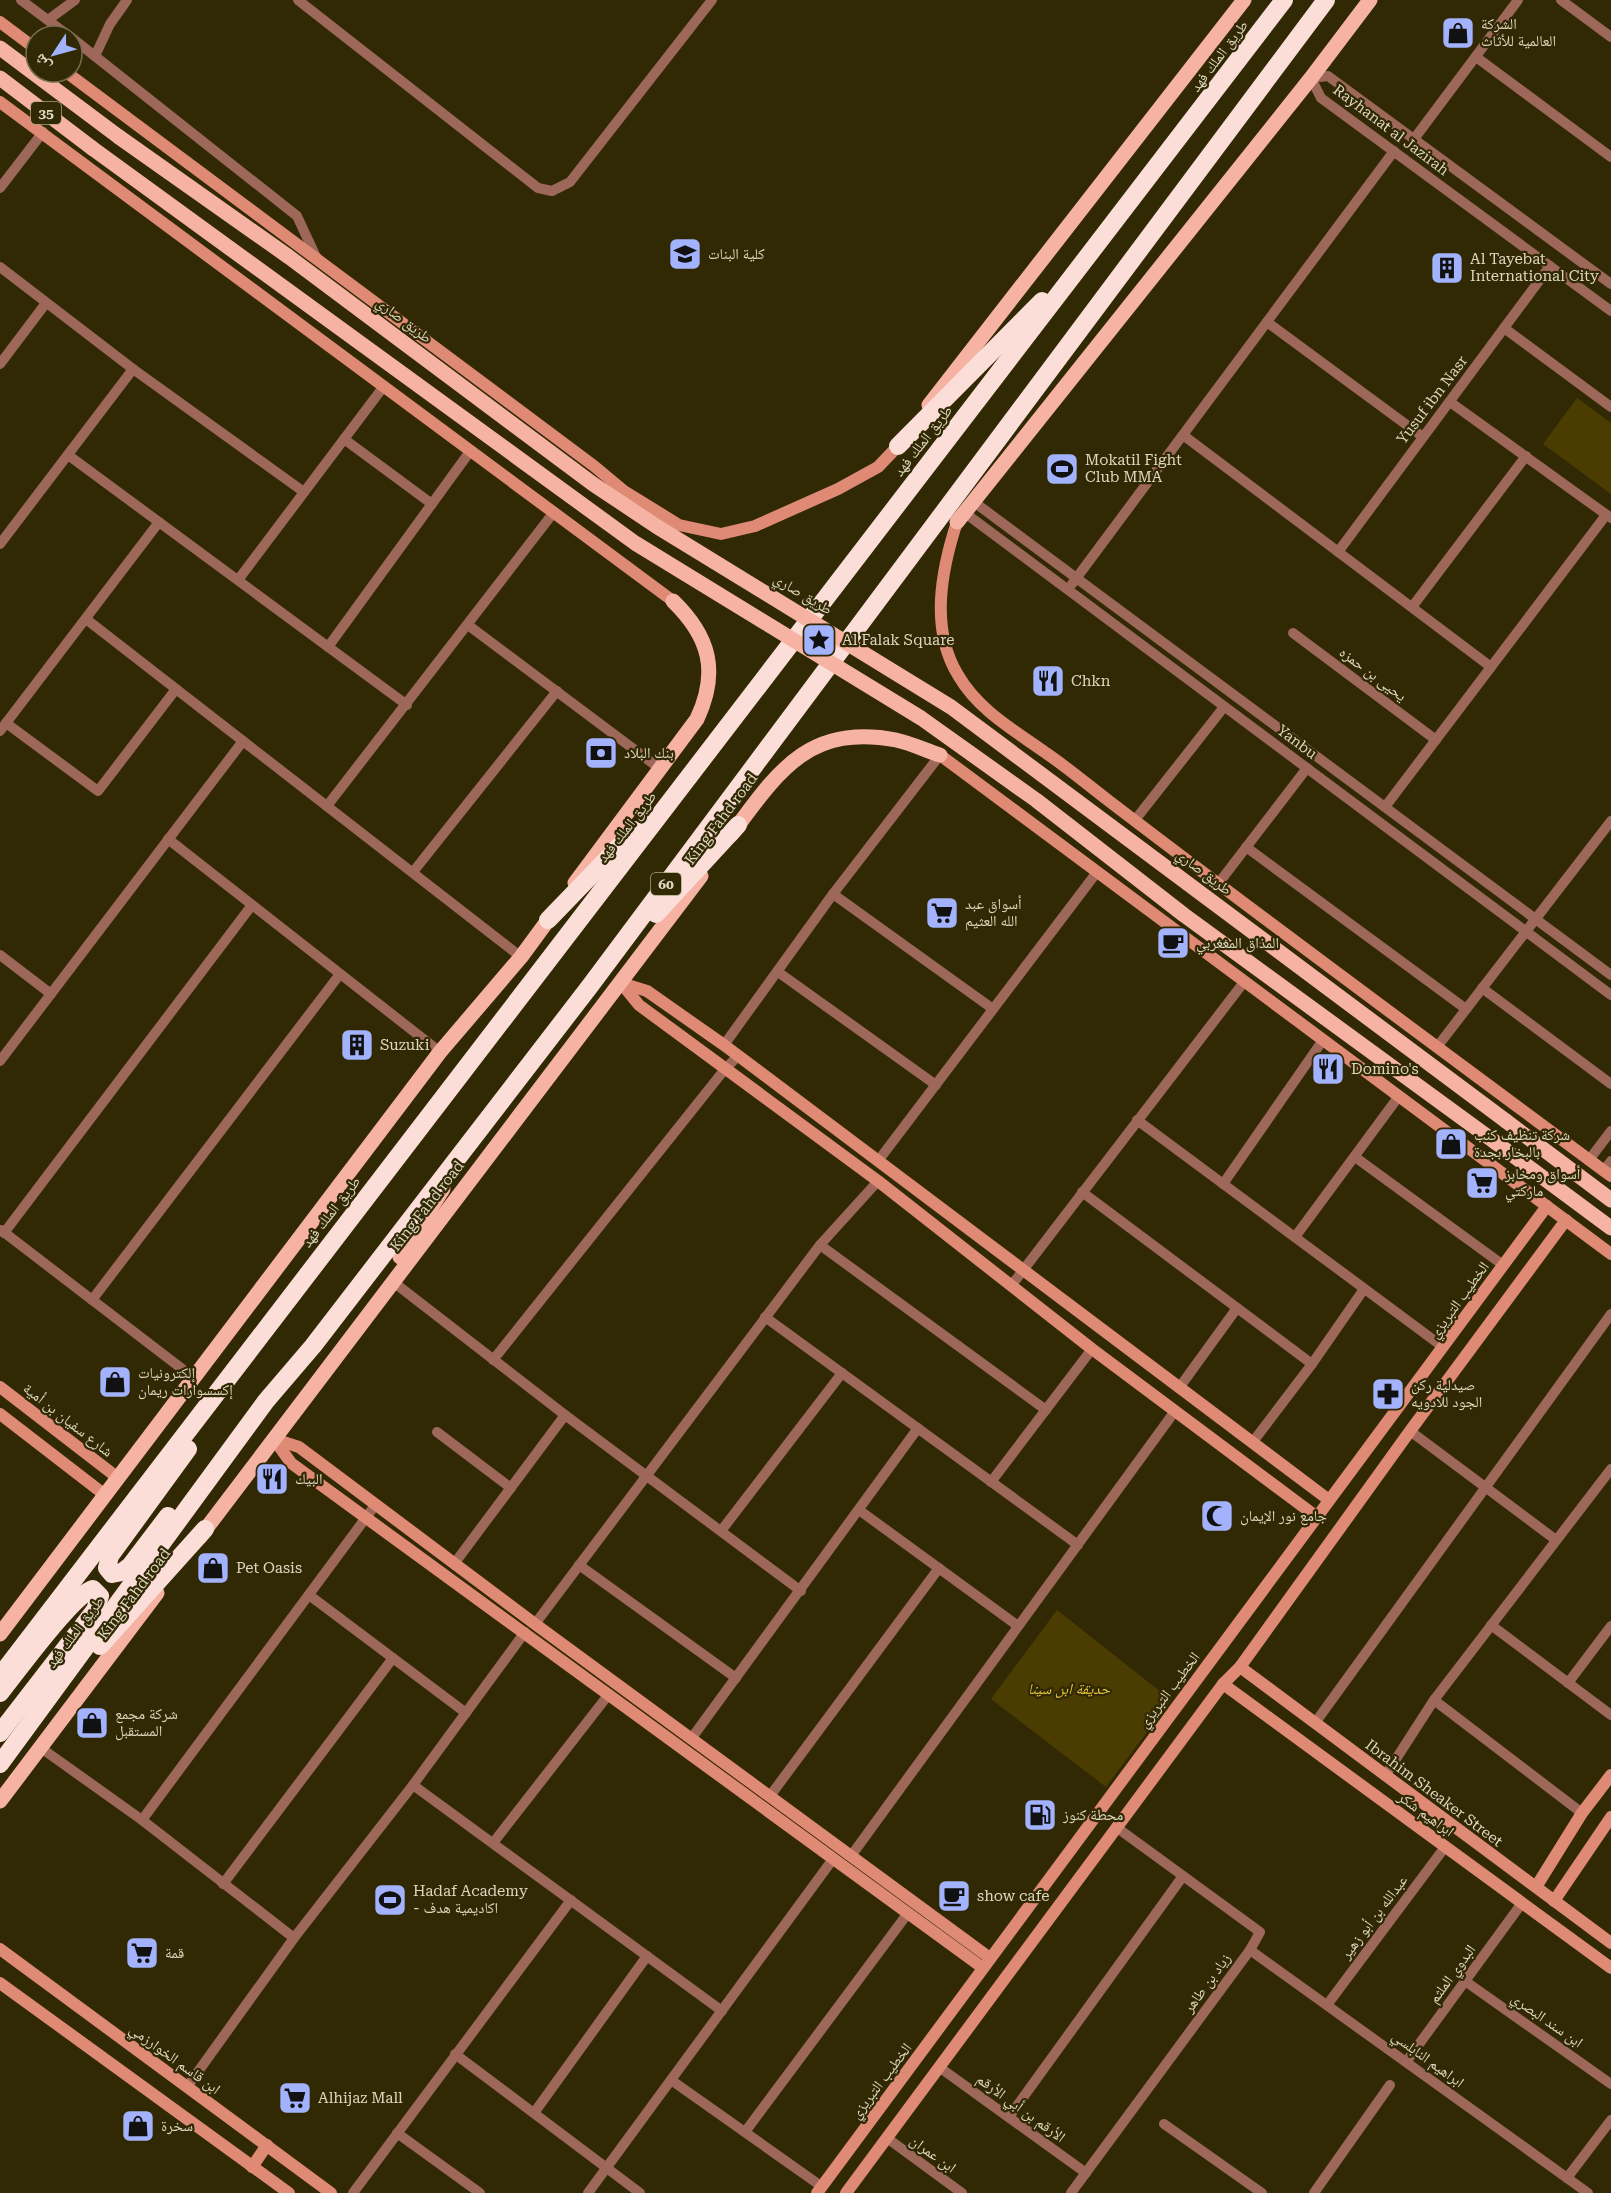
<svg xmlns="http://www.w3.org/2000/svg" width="1611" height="2193" viewBox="0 0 1611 2193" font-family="'Roboto Serif','Noto Naskh Arabic',serif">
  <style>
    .green { fill: #4b3d01 }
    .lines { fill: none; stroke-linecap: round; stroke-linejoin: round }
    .street { stroke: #9d675a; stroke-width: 10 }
    .secondary { stroke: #df8a75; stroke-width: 12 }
    .primary { stroke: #f6b3a3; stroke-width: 15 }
    .highway { stroke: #faded7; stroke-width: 18 }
    .primary-bridge { stroke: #f6b3a3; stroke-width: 15 }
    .labels { text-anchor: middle; stroke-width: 4.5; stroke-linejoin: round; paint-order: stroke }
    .shield { fill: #312804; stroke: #aaa287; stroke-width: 1.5 }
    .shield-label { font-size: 14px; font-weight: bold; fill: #ded7bf }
    .poi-label { font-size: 15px; fill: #ded7bf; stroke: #312804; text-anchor: start }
    .street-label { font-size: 15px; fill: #ded7bf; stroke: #312804 }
    .park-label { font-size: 15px; font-style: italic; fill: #e9c63d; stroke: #312804 }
  </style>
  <rect width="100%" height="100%" fill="#312804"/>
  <g class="green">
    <path d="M1577,398L1611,423V494L1543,444Z"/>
    <path d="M1057,1610L1171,1700L1106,1787L991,1699Z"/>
  </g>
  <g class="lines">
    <g class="street">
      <path d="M21,0L69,36"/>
      <path d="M298,0L538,188L552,191L570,182L712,0"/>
      <path d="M1561,0L1611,37"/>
      <path d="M48,20L75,0"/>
      <path d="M72,38L297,216L317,259"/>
      <path d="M95,56L110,24L127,0"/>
      <path d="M1476,57L1611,157"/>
      <path d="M1414,139L1518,0"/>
      <path d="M0,188L43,132"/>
      <path d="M0,267L133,369L304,492"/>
      <path d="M1611,284L1328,76L1311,78L1321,98L1611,311"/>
      <path d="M1267,322L1423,437"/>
      <path d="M1504,328L1611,407"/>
      <path d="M0,364L46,303"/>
      <path d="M1450,402L1611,518"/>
      <path d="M1183,435L1491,667"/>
      <path d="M344,439L432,504"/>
      <path d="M68,455L407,705"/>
      <path d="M974,502L1611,975"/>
      <path d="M965,513L1611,995"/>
      <path d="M0,544L133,369"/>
      <path d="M1338,552L1550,266"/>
      <path d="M238,580L384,386"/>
      <path d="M1072,584L1394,151"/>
      <path d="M1412,607L1526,456"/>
      <path d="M86,619L521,957"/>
      <path d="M468,625L659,768"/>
      <path d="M1293,633L1436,740"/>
      <path d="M328,647L471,450"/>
      <path d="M6,723L98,791L176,689"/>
      <path d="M0,731L159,522"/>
      <path d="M327,806L554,512"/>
      <path d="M1385,807L1606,515"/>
      <path d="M1135,820L1224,707"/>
      <path d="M168,839L440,1052"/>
      <path d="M1246,847L1466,1009"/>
      <path d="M413,872L557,691"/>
      <path d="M1218,884L1307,768"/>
      <path d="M833,894L993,1009"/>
      <path d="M0,955L51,994"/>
      <path d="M778,972L936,1085"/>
      <path d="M1482,988L1611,1084"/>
      <path d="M724,1045L833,894L940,755"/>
      <path d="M1437,1047L1611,821"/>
      <path d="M0,1061L243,741"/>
      <path d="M1137,1120L1443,1347"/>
      <path d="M1355,1157L1503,1265"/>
      <path d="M1589,1160L1611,1131"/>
      <path d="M878,1161L1097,872"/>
      <path d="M1604,1170L1611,1161"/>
      <path d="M1223,1184L1323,1040"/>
      <path d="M1082,1192L1312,1364"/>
      <path d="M1,1230L194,1378"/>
      <path d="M4,1233L252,905"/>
      <path d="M1295,1237L1399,1096"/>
      <path d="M820,1245L1046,1410"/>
      <path d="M392,1281L565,1415L801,1591"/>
      <path d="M1011,1286L1244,982"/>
      <path d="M92,1300L340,974"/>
      <path d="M765,1317L1078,1545"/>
      <path d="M493,1360L725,1069L738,1056"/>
      <path d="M1179,1388L1237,1308"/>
      <path d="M1410,1431L1556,1540"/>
      <path d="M437,1432L511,1488"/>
      <path d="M1252,1443L1312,1364L1364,1289"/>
      <path d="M991,1482L1092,1349"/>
      <path d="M859,1510L1018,1626"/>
      <path d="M721,1531L842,1373"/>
      <path d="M454,1564L565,1415"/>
      <path d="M579,1565L736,1678"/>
      <path d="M309,1595L466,1713"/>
      <path d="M535,1624L820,1245L878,1181"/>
      <path d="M1491,1625L1611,1715"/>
      <path d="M1568,1683L1611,1626"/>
      <path d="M1434,1700L1582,1813"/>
      <path d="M1315,1723L1611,1314"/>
      <path d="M691,1739L918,1428"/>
      <path d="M41,1748L142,1820L294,1938"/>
      <path d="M1385,1776L1434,1700L1611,1469"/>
      <path d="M413,1785L722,2011"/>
      <path d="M770,1796L939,1568"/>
      <path d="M142,1820L376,1504"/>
      <path d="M493,1843L609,1694"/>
      <path d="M851,1856L1175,1411"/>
      <path d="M223,1884L393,1658"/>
      <path d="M1250,1950L1588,2193"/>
      <path d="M1465,1981L1611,2084"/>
      <path d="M1327,2005L1445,1847"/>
      <path d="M455,2054L640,2193"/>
      <path d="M1406,2062L1522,1903"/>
      <path d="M939,2067L1086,2173"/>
      <path d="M671,2080L821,2186"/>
      <path d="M187,2087L294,1938L413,1785L525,1632"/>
      <path d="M534,2113L647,1956"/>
      <path d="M1009,2117L1183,1876"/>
      <path d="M1164,2124L1262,2193"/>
      <path d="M745,2132L908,1913"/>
      <path d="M397,2133L480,2193"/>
      <path d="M887,2138L962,2193"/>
      <path d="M1567,2178L1611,2120"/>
      <path d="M353,2193L571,1900"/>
      <path d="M588,2193L833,1859"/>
      <path d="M1071,2193L1250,1950L1260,1932L1116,1827"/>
      <path d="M1314,2193L1390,2085"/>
    </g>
    <g class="secondary">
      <path d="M0,22L36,49"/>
      <path d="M66,72L594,466L624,491L679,525L721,534L755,526L838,489L878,467L898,446"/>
      <path d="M0,102L673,601"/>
      <path d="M957,522C941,571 930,629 958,675C978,710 1014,730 1046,753C1068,768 1088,785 1109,801C1275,928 1443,1051 1611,1176"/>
      <path d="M940,755L1611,1254"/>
      <path d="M621,983L647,991L724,1045L1329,1500"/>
      <path d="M621,983L639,1005L878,1181L1092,1349L1317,1517"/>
      <path d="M0,1387L118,1478"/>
      <path d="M0,1414L105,1495"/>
      <path d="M274,1439L291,1463L983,1968"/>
      <path d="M274,1439L299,1447L535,1624L990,1958"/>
      <path d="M1240,1667L1611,1943"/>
      <path d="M1223,1684L1611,1968"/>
      <path d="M1536,1887L1582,1813L1611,1775"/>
      <path d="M1554,1901L1611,1817"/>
      <path d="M0,1949L331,2193"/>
      <path d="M0,1983L289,2193"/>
      <path d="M252,2167L267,2145"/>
      <path d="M817,2193L1547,1206"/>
      <path d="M846,2193L1223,1684L1240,1667L1410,1431L1566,1220"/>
    </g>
    <g class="primary">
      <path d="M0,48L119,137"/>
      <path d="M0,78L92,148"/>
      <path d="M929,405L1244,0"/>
      <path d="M957,522L1311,78L1370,0"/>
      <path d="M731,835C777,773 808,723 896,740C910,743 925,750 940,755"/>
      <path d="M575,883L697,719C719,672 710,637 673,601"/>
      <path d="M1506,1121L1611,1200"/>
      <path d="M1495,1142L1611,1228"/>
      <path d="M400,1257L443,1189"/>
      <path d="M199,1538L701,876"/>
      <path d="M0,1634L440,1052L521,957L554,912"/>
      <path d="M0,1801L157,1593"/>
    </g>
    <g class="highway">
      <path d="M898,446L1042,301"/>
      <path d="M656,914L738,825"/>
      <path d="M548,920L635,830"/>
      <path d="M168,1516L130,1566L122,1572L112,1574L107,1568L110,1556L188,1449"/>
      <path d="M100,1646L205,1529"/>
      <path d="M0,1676L1284,0"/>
      <path d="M0,1693C17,1672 72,1595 93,1589L100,1596L95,1610L0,1733"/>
      <path d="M0,1764L266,1401L313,1346L590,986L1326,0"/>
    </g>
    <g class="primary-bridge">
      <path d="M119,137L289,257L593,484L656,526L951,707L1506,1121"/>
      <path d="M92,148L635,543L921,718L1036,800L1184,915L1495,1142"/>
    </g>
  </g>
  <defs>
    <symbol id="shop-square" viewBox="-11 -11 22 22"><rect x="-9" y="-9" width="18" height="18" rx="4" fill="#a2b2fd" stroke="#312804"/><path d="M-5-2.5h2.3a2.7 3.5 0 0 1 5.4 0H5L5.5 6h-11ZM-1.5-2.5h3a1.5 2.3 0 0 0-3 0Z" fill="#111"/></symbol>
    <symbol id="university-square" viewBox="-11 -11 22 22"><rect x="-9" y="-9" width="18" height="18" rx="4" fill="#a2b2fd" stroke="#312804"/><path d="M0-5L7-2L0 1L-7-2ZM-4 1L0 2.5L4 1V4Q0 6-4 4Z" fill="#111"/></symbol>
    <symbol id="building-square" viewBox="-11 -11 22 22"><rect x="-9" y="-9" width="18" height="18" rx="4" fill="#a2b2fd" stroke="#312804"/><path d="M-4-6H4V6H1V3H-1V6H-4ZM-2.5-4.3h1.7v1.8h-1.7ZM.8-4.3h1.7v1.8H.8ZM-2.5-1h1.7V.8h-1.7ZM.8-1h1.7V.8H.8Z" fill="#111"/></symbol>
    <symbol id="stadium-square" viewBox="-11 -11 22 22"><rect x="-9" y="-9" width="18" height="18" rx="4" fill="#a2b2fd" stroke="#312804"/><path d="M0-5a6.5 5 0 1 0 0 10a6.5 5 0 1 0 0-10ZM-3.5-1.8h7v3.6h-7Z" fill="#111"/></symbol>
    <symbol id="sight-square" viewBox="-11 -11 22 22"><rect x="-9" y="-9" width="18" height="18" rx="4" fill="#a2b2fd" stroke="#312804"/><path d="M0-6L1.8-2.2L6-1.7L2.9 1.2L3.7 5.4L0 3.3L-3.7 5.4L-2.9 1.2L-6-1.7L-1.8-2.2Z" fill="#111"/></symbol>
    <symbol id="restaurant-square" viewBox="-11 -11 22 22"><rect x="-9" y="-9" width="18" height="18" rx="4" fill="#a2b2fd" stroke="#312804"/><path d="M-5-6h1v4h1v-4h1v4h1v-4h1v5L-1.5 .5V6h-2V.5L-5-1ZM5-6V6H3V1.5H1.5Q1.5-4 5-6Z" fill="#111"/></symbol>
    <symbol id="bank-square" viewBox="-11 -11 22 22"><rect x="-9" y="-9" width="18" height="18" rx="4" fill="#a2b2fd" stroke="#312804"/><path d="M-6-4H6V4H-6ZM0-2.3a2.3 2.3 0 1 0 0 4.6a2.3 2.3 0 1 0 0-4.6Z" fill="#111"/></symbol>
    <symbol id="supermarket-square" viewBox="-11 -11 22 22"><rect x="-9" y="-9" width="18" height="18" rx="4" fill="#a2b2fd" stroke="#312804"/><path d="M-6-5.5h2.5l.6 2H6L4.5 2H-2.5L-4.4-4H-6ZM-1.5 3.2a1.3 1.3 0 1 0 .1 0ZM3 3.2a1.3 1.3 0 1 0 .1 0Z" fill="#111"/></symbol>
    <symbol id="cafe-square" viewBox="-11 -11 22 22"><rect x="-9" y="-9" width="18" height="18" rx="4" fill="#a2b2fd" stroke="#312804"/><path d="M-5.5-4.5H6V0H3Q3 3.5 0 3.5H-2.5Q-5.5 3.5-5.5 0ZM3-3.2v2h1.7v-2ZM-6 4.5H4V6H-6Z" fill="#111"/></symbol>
    <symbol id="pharmacy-square" viewBox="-11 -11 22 22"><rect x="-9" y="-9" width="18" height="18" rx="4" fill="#a2b2fd" stroke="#312804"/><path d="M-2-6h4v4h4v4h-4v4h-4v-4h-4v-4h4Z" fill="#111"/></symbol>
    <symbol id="mosque-square" viewBox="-11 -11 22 22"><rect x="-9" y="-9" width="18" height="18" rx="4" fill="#a2b2fd" stroke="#312804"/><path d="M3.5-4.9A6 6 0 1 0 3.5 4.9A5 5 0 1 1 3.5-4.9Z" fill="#111"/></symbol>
    <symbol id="fuel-square" viewBox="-11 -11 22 22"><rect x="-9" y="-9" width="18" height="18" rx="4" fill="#a2b2fd" stroke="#312804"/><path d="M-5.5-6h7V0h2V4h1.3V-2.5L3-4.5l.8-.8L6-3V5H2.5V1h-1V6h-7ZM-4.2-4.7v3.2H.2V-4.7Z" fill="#111"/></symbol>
  </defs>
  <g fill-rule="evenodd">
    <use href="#shop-square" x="1439" y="14" width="38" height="38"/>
    <use href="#university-square" x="666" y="235" width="38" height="38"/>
    <use href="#building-square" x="1428" y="249" width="38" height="38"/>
    <use href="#stadium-square" x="1043" y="450" width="38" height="38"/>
    <use href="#sight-square" x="800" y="621" width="38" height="38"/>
    <use href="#restaurant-square" x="1029" y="662" width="38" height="38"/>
    <use href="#bank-square" x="582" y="734" width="38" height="38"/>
    <use href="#supermarket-square" x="923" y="894" width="38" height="38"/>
    <use href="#cafe-square" x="1154" y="924" width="38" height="38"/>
    <use href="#building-square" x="338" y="1026" width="38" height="38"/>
    <use href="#restaurant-square" x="1309" y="1050" width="38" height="38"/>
    <use href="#shop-square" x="1432" y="1125" width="38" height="38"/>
    <use href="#supermarket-square" x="1463" y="1164" width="38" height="38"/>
    <use href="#shop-square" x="96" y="1363" width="38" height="38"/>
    <use href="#pharmacy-square" x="1369" y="1375" width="38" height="38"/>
    <use href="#restaurant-square" x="253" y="1460" width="38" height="38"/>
    <use href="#mosque-square" x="1198" y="1497" width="38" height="38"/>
    <use href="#shop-square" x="194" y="1549" width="38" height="38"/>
    <use href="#shop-square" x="73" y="1704" width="38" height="38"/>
    <use href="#fuel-square" x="1021" y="1796" width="38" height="38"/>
    <use href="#cafe-square" x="935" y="1877" width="38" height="38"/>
    <use href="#stadium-square" x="371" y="1881" width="38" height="38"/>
    <use href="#supermarket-square" x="123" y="1934" width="38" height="38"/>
    <use href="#supermarket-square" x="276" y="2079" width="38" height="38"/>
    <use href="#shop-square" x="119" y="2107" width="38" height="38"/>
  </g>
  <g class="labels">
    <g class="shield">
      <rect x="31" y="102" width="30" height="22" rx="4.5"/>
      <rect x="651" y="873" width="30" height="22" rx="4.5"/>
    </g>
    <g class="shield-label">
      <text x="46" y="118">35</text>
      <text x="666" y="889">60</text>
    </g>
    <g class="poi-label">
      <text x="1481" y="29">الشركة<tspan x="1481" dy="17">العالمية للأثاث</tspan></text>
      <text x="708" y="259">كلية البنات</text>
      <text x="1470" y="264">Al Tayebat<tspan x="1470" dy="17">International City</tspan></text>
      <text x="1085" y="465">Mokatil Fight<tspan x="1085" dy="17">Club MMA</tspan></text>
      <text x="842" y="645">Al Falak Square</text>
      <text x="1071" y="686">Chkn</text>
      <text x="624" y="758">بنك البلاد</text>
      <text x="965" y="909">أسواق عبد<tspan x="965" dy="17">الله العثيم</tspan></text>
      <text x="1196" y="948">المذاق المغغربي</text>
      <text x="380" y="1050">Suzuki</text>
      <text x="1351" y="1074">Domino's</text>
      <text x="1474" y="1140">شركة تنظيف كنب<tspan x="1474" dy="17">بالبخار بجدة</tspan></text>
      <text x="1505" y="1179">أسواق ومخابز<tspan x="1505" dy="17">ماركتي</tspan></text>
      <text x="138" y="1378">إلكترونيات<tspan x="138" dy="17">إكسسوارات ريمان</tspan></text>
      <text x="1411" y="1390">صيدلية ركن<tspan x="1411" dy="17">الجود للادويه</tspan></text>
      <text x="295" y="1484">البيك</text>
      <text x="1240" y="1521">جامع نور الإيمان</text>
      <text x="236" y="1573">Pet Oasis</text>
      <text x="115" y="1719">شركة مجمع<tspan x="115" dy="17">المستقبل</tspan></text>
      <text x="1063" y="1820">محطة كنوز</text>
      <text x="413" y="1896">Hadaf Academy<tspan x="413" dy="17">- اكاديمية هدف</tspan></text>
      <text x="977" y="1901">show cafe</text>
      <text x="165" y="1958">قمة</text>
      <text x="318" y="2103">Alhijaz Mall</text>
      <text x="161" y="2131">سخرة</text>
    </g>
    <g class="street-label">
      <text transform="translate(1219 56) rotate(-53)" y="5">طريق الملك فهد</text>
      <text transform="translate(1391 130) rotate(37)" y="5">Rayhanat al Jazirah</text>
      <text transform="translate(404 320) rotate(37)" y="5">طريق صاري</text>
      <text transform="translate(1432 400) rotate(-53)" y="5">Yusuf ibn Nasr</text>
      <text transform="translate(923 441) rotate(-52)" y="5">طريق الملك فهد</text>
      <text transform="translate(803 594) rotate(31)" y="5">طريق صاري</text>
      <text transform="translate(1373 674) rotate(37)" y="5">يحيى بن حمزه</text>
      <text transform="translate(1297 742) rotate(37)" y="5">Yanbu</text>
      <text transform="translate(721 819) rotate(-53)" y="5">King Fahd road</text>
      <text transform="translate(627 827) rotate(-52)" y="5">طريق الملك فهد</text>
      <text transform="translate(1204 872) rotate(37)" y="5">طريق صاري</text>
      <text transform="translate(427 1206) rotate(-52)" y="5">King Fahd road</text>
      <text transform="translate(331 1212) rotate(-52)" y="5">طريق الملك فهد</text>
      <text transform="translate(1459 1300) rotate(-54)" y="5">الخطيب التبريزي</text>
      <text transform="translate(68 1420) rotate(38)" y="5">شارع سفيان بن أمية</text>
      <text transform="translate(134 1594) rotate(-53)" y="5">King Fahd road</text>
      <text transform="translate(75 1632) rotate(-53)" y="5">طريق الملك فهد</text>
      <text transform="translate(1169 1690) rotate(-53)" y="5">الخطيب التبريزي</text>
      <text transform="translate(1434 1793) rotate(37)" y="5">Ibrahim Sheaker Street</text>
      <text transform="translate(1426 1814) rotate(36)" y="5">ابراهيم شكر</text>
      <text transform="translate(1374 1917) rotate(-53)" y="5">عبدالله بن أبو زهير</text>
      <text transform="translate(1452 1974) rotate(-54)" y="5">البدوي الملثم</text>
      <text transform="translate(1207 1983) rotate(-54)" y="5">زياد بن طاهر</text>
      <text transform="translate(1547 2020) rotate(35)" y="5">ابن سند البصري</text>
      <text transform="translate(175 2059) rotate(36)" y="5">ابن قاسم الخوارزمي</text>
      <text transform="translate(1428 2059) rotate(36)" y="5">ابراهيم النابلسي</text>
      <text transform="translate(881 2081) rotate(-53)" y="5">الخطيب التبريزي</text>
      <text transform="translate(1021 2108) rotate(36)" y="5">الأرقم بن أبي الأرقم</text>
      <text transform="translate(933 2154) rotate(36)" y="5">ابن عمران</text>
    </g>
    <g class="park-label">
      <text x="1069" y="1694">حديقة ابن سينا</text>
    </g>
  </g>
  <g transform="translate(54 54) rotate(234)"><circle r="28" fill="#312804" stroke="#766e4f" stroke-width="1.5"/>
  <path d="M0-4.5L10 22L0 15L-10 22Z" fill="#a2b2fd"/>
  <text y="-9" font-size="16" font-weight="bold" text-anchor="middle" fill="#ded7bf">ش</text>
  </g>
</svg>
